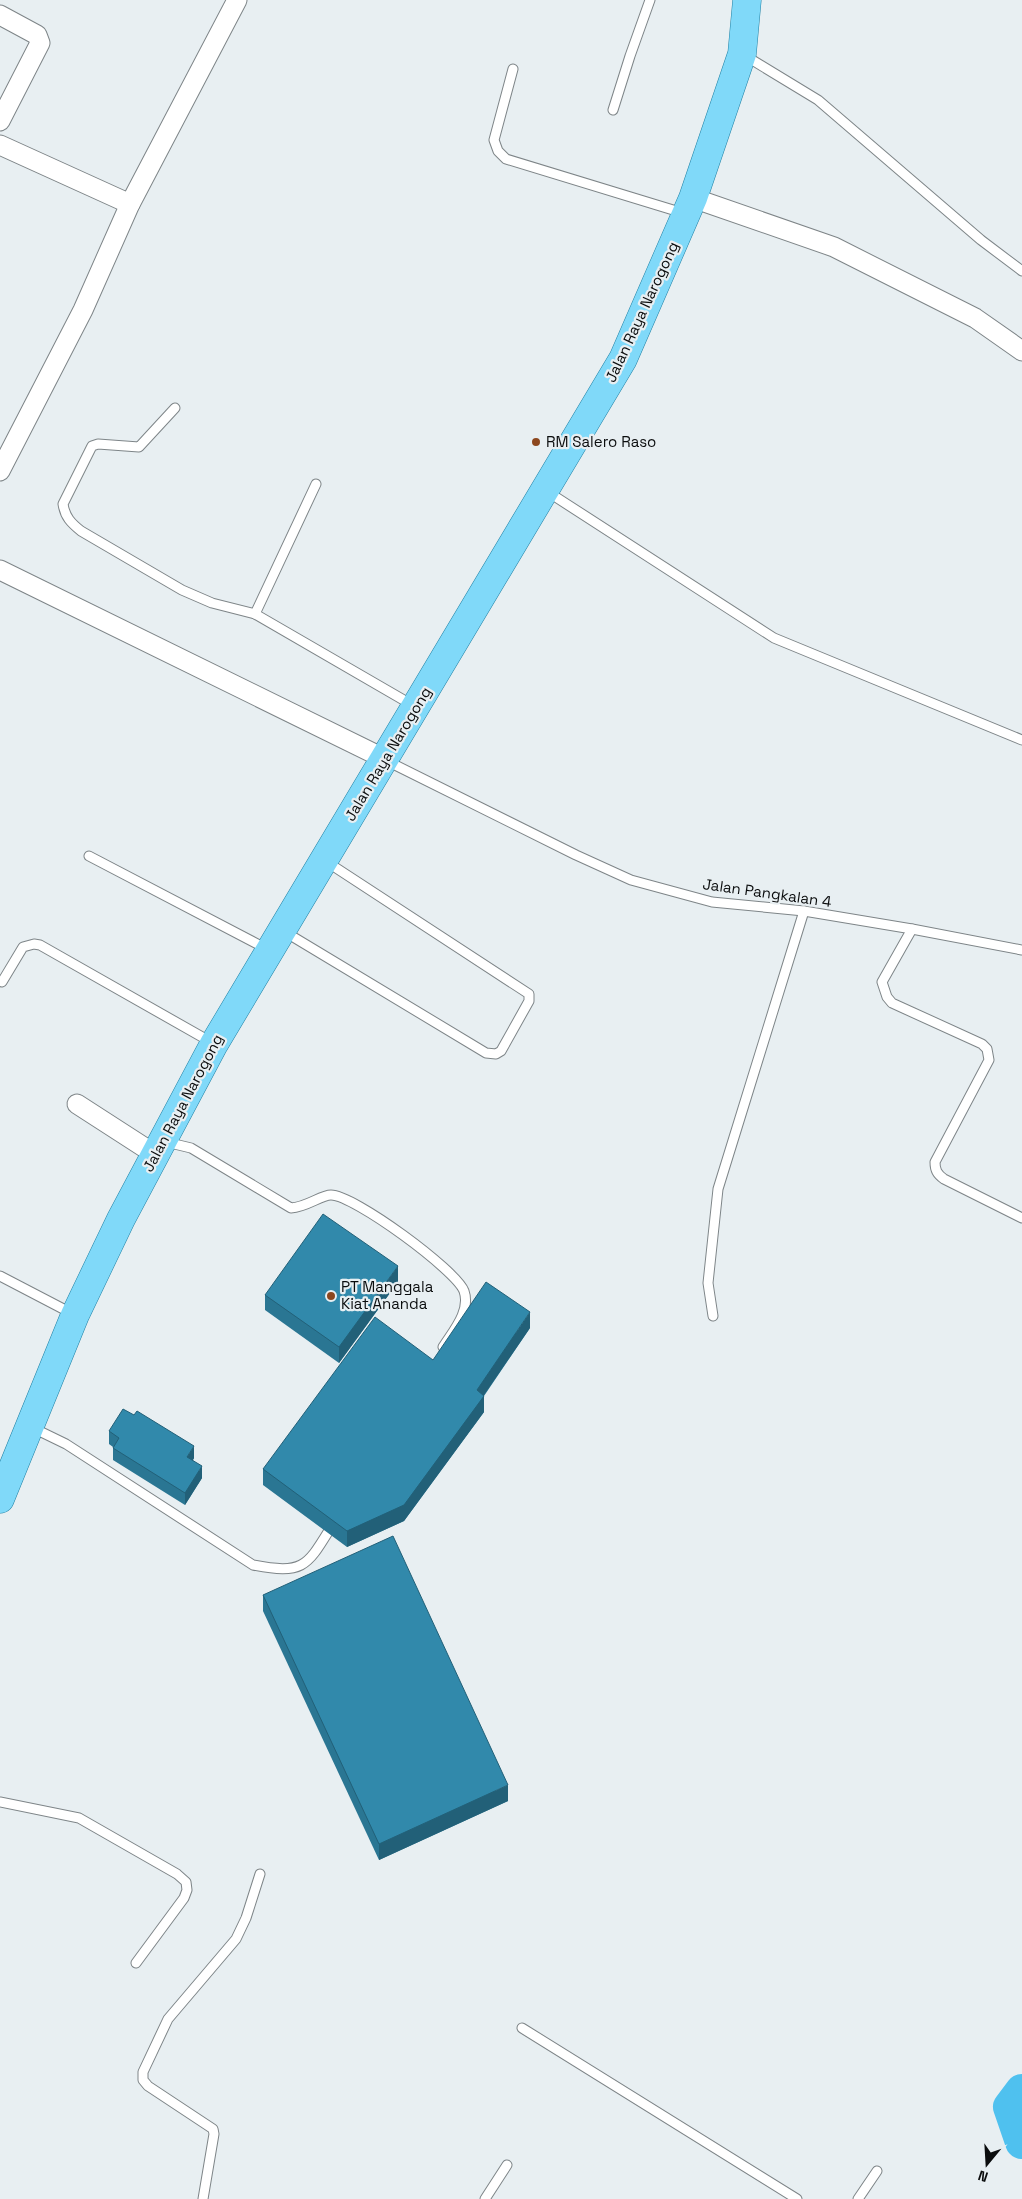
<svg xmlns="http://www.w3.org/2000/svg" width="1022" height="2199" viewBox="0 0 1022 2199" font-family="'Space Grotesk',sans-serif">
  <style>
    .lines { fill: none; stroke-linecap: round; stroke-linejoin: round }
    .river { stroke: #4fc1ef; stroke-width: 34 }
    .lane-casing { stroke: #7e8588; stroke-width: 11 }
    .street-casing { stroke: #7e8588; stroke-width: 21 }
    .primary-casing { stroke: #2081a4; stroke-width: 29 }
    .lane { stroke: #fff; stroke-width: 9 }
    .street { stroke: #fff; stroke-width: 19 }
    .primary { stroke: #80d9f9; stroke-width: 28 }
    .wall { fill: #2a7693 }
    .shaded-wall { fill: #226078 }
    .building { fill: #3189ab; stroke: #226078 }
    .poi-dot { fill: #8c471e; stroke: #e8eff2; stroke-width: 2 }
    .labels { text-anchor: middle; stroke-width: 4.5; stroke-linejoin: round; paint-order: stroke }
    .street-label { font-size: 15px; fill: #0b0d0e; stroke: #e8eff2 }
    .poi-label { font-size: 15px; fill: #0b0d0e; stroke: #e8eff2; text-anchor: start }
  </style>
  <rect width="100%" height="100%" fill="#e8eff2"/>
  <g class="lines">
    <path class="river" d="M1022,2091L1010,2107L1022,2142"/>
    <defs>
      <g id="lane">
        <path d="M744,55L818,100L981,240L1022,271"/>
        <path d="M513,69L494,140L498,151L506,159L683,213"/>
        <path d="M613,110L630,56L650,0"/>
        <path d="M175,408L139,447L98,444L92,446L63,504C65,517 71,523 81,531L182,590L212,603L255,614"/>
        <path d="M316,484L255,614L414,706"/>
        <path d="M548,492L774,638L1022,740"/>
        <path d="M387,761L576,855L631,880L712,902L804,911L912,929L1022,950"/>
        <path d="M89,856L267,949"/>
        <path d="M912,929L882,982L887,997L892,1003L982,1044L987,1049L989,1060L935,1162C935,1170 937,1174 944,1179L1022,1218"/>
        <path d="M285,932L486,1053L496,1054L501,1051L529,1001V994L327,862"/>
        <path d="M2,982L23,947L34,944L40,945L211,1042"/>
        <path d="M166,1142L191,1148L291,1208C307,1207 321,1195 331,1195C354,1195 456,1270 464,1291C471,1311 453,1331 443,1347"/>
        <path d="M0,1276L73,1314"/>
        <path d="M713,1316L708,1283L718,1189L804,911"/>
        <path d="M31,1427L66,1444L253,1565C305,1575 307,1566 333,1524"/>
        <path d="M0,1802L79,1818L177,1874L186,1882L187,1890L184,1898L136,1963"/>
        <path d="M522,2028L797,2199"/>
        <path d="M203,2199L214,2134L213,2129L148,2086L143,2080V2072L168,2019L236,1939L246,1918L260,1874"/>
        <path d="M485,2199L507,2165"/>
        <path d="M858,2199L877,2171"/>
      </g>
      <g id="street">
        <path d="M0,15L37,35L40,43L0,121"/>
        <path d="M0,145L130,204"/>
        <path d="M693,198L834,247L975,318L1022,351"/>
        <path d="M0,471L83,310L130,204L237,0"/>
        <path d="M0,570L385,759"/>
        <path d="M77,1104L156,1155"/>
      </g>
      <path id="primary" d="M0,1499L75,1315L121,1219L214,1044L623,359L693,198L742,54L747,0"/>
    </defs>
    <use href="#lane" class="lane-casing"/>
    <use href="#street" class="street-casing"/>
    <use href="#primary" class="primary-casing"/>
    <use href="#lane" class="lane"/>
    <use href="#street" class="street"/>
    <use href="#primary" class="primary"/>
  </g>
  <g class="wall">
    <path d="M398,1282L339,1363L265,1310V1295Z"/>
    <path d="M530,1328L484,1396V1412L404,1521L347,1547L263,1485V1469L433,1360Z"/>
    <path d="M109,1431L194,1458L193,1460L202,1478L185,1505L113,1460V1447L109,1444Z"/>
    <path d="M263,1595L508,1801L379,1860L263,1611Z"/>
  </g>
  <g class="shaded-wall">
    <path d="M398,1266V1282L339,1363V1347Z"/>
    <path d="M530,1312V1328L477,1405V1390Z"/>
    <path d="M484,1396V1412L404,1521L347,1547V1531Z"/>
    <path d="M194,1446V1458L187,1469V1457Z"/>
    <path d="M202,1466V1478L185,1505V1493Z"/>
    <path d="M508,1785V1801L379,1860V1844Z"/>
  </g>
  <g class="building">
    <path d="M323,1214L398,1266L339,1347L265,1295Z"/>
    <path d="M486,1282L530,1312L477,1390L484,1396L404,1505L347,1531L263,1469L375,1317L433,1360Z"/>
    <path d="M123,1409L134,1415L137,1411L194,1446L187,1457L202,1466L185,1493L113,1448L119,1438L109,1431Z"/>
    <path d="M393,1536L508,1785L379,1844L263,1595Z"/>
  </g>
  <g class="poi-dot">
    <circle cx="536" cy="442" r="5"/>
    <circle cx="331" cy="1296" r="5"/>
  </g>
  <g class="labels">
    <g class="street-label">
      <text transform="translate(642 312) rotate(-65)" y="5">Jalan Raya Narogong</text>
      <text transform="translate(388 754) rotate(-59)" y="5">Jalan Raya Narogong</text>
      <text transform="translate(767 893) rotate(8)" y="5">Jalan Pangkalan 4</text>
      <text transform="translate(183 1103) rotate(-62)" y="5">Jalan Raya Narogong</text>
    </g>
    <g class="poi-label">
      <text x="546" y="447">RM Salero Raso</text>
      <text x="341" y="1292">PT Manggala<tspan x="341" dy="17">Kiat Ananda</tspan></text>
    </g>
  </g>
  <g transform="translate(987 2164) rotate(198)" stroke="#e8eff2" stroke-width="4" paint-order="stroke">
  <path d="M0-4L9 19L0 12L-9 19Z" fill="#0b0d0e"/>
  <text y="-8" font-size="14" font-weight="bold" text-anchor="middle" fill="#0b0d0e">N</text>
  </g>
</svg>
